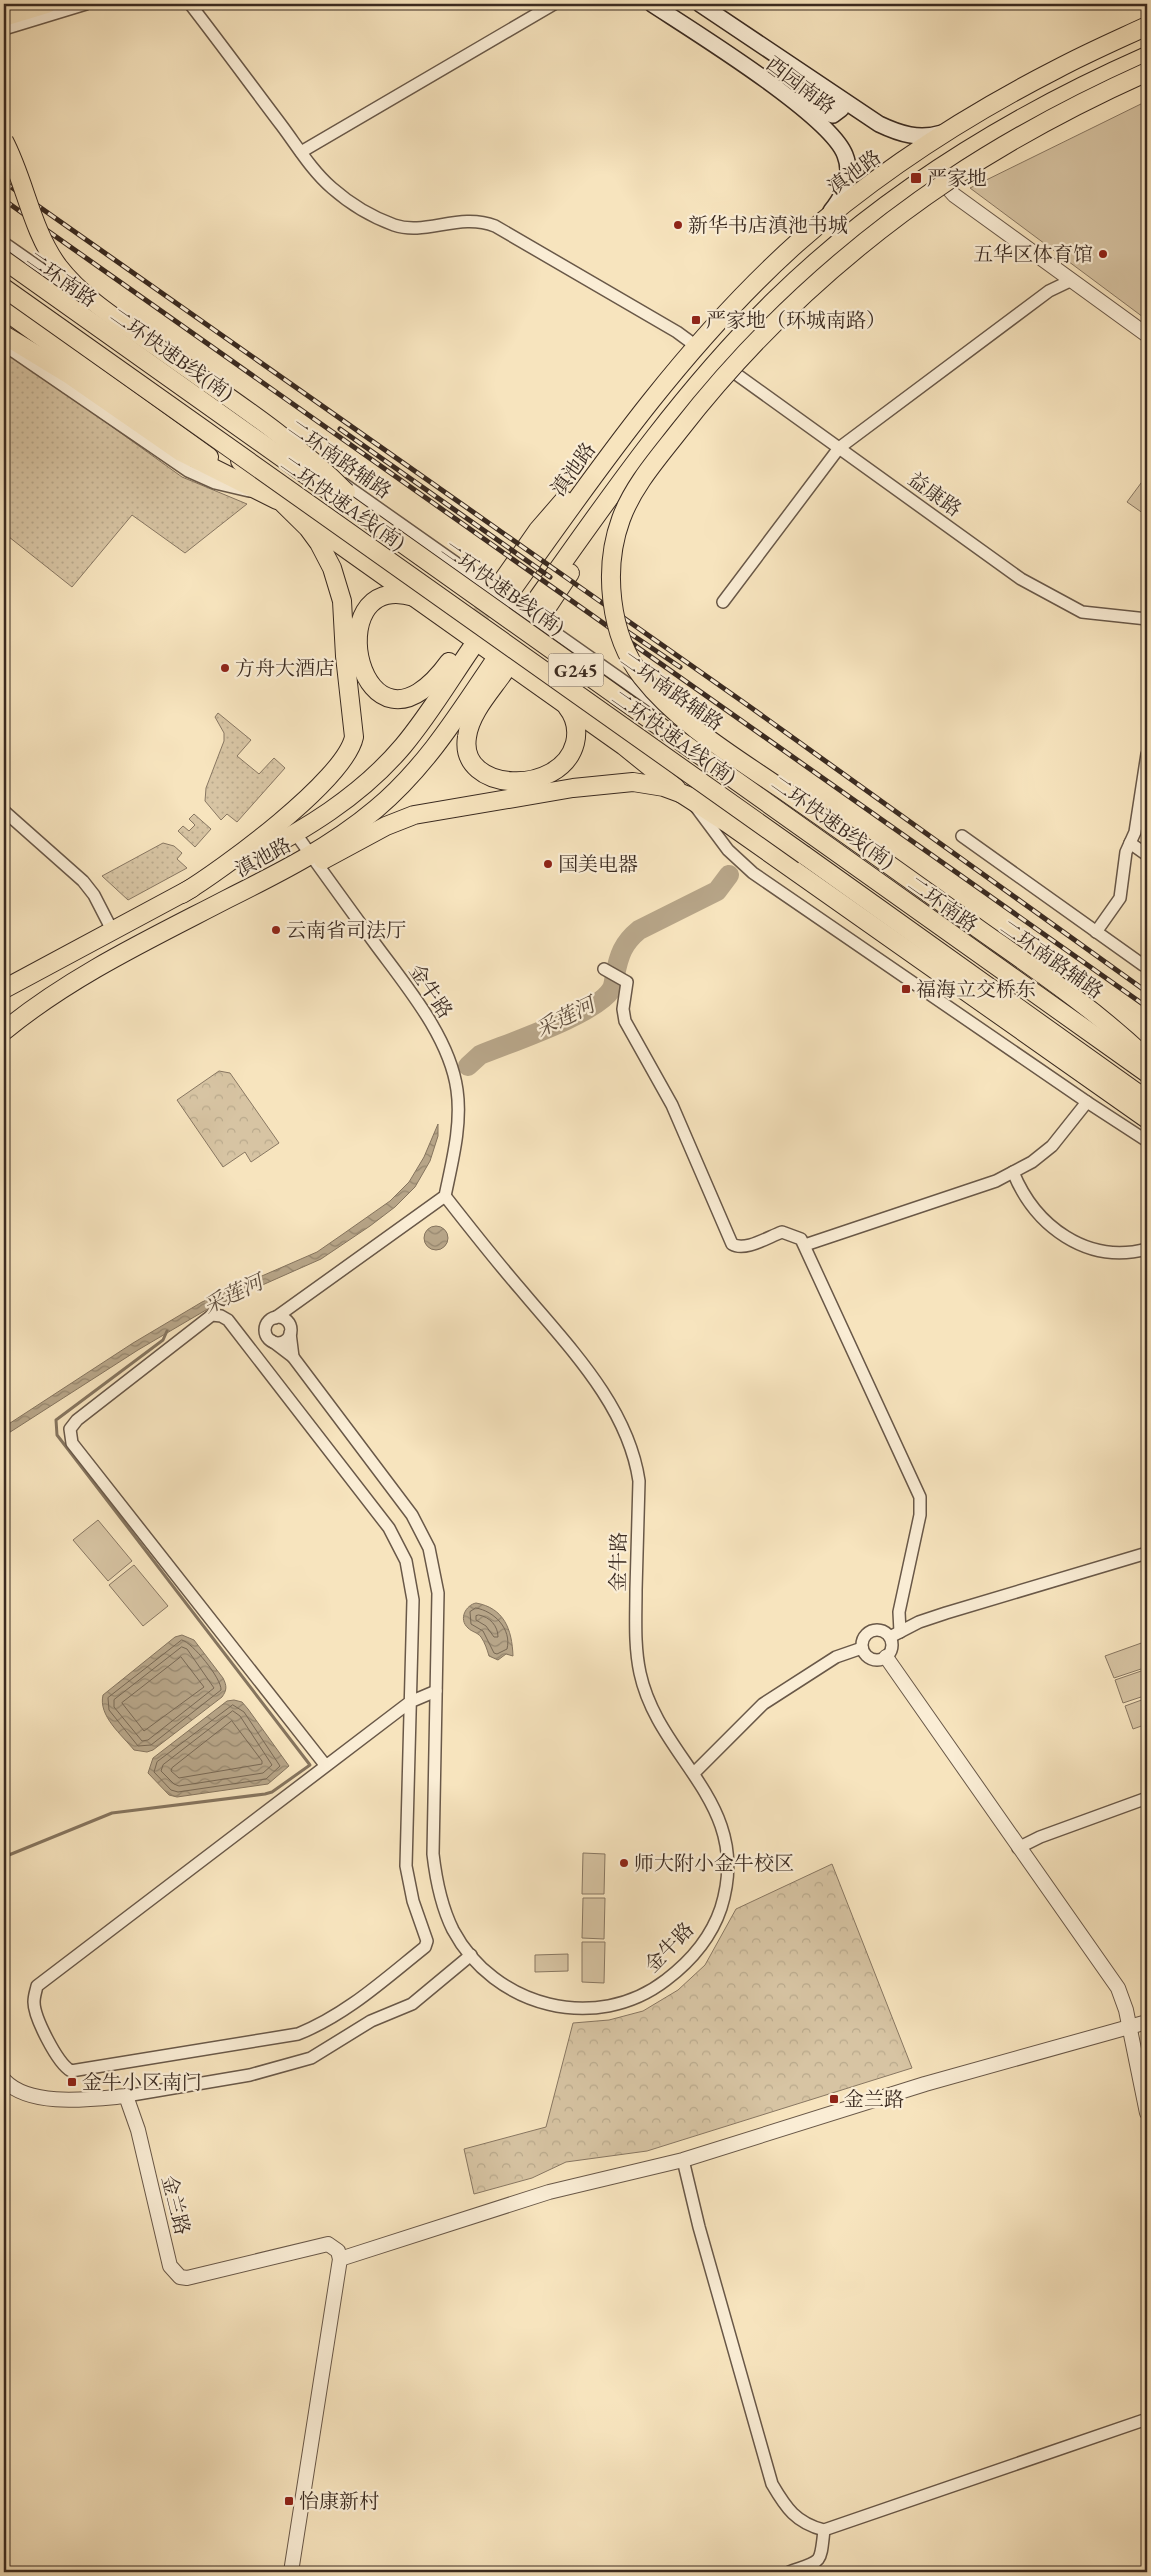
<svg xmlns="http://www.w3.org/2000/svg" width="1151" height="2576" viewBox="0 0 1151 2576" font-family="'EB Garamond','Noto Serif SC',serif">
  <style>
    .grass { fill: url(#grass-dots); stroke: #887762 }
    .forest { fill: url(#forest-crowns); stroke: #887762 }
    .pitch { fill: #d7c4a3; stroke: #887762 }
    .water { fill: url(#water-waves); stroke: #85745e }
    .lines { fill: none; stroke-linecap: round; stroke-linejoin: round }
    .shore { stroke: #786854; stroke-width: 1 }
    .stream { stroke: #85745e; stroke-width: 3 }
    .river { stroke: #b7a588; stroke-width: 20 }
    .primary-tunnel { stroke: #d1bf9e; stroke-width: 18; stroke-dasharray: 18 9; stroke-linecap: butt }
    .minor-casing { stroke: #695848; stroke-width: 14 }
    .tertiary-casing { stroke: #695848; stroke-width: 16 }
    .secondary-casing { stroke: #3a2a20; stroke-width: 18 }
    .primary-casing { stroke: #3a2a20; stroke-width: 20 }
    .trunk-casing { stroke: #3a2a20; stroke-width: 20 }
    .minor { stroke: #faedd5; stroke-width: 11 }
    .tertiary { stroke: #faedd5; stroke-width: 14 }
    .secondary { stroke: #faedd5; stroke-width: 15 }
    .primary { stroke: #f7e4be; stroke-width: 18 }
    .trunk { stroke: #f7e4be; stroke-width: 18 }
    .rail-casing { stroke: #3a2a20; stroke-width: 5 }
    .rail { stroke: #faedd5; stroke-width: 3; stroke-dasharray: 9; stroke-linecap: butt }
    .trunk-bridge-casing { stroke: #3a2a20; stroke-width: 20; stroke-linecap: butt }
    .trunk-bridge { stroke: #f7e4be; stroke-width: 18 }
    .poi-dot { fill: #8f2418; stroke: #faedd5; stroke-width: 2 }
    .labels { text-anchor: middle; stroke-width: 4.5; stroke-linejoin: round; paint-order: stroke }
    .shield { fill: #faedd5; stroke: #746456; stroke-width: 1 }
    .shield-label { font-size: 19px; font-weight: bold; fill: #3a2a20 }
    .street-label { font-size: 20px; fill: #3a2a20; stroke: #faedd5 }
    .poi-label { font-size: 20px; fill: #3a2a20; stroke: #faedd5; text-anchor: start }
    .water-label { font-size: 21px; font-style: italic; fill: #604f3f; stroke: #faedd5 }
  </style>
  <defs>
    <pattern id="grass-dots" width="8" height="8" patternUnits="userSpaceOnUse" patternTransform="scale(1.25)"><rect width="8" height="8" fill="#d7c4a3"/><path d="M2 2h.1M6 6h.1" fill="none" stroke="#b9a98c" stroke-width="1.8" stroke-linecap="round"/></pattern>
    <pattern id="forest-crowns" width="20" height="18" patternUnits="userSpaceOnUse" patternTransform="scale(1.25)"><rect width="20" height="18" fill="#d7c4a3"/><path d="M2 6a3 3 0 1 1 6 0M12 15a3 3 0 1 1 6 0" fill="none" stroke="#b9a98c"/></pattern>
    <pattern id="water-waves" width="16" height="10" patternUnits="userSpaceOnUse" patternTransform="scale(1.25)"><rect width="16" height="10" fill="#b7a588"/><path d="M0 5q4-4 8 0t8 0" fill="none" stroke="#96876f"/></pattern>
  </defs>
  <rect width="100%" height="100%" fill="#f7e4be"/>
  <filter id="stains"><feTurbulence type="fractalNoise" baseFrequency=".004" numOctaves="4"/><feColorMatrix values="0 0 0 0 .2 0 0 0 0 .09 0 0 0 0 .02 0 0 0 .5 -.17"/></filter>
  <radialGradient id="worn" r=".72"><stop offset=".6" stop-color="#630" stop-opacity="0"/><stop offset="1" stop-color="#630" stop-opacity=".3"/></radialGradient>
  <g class="grass">
    <path d="M4,349L182,477L247,504L185,553L132,515L72,587L4,533Z"/>
    <path d="M218,713L251,740L237,756L259,774L274,758L285,768L237,822L227,814L221,820L205,801L206,788L224,741V733L215,717Z"/>
    <path d="M194,814L211,829L195,847L178,831L183,826L189,831L195,825L189,819Z"/>
    <path d="M163,843L174,846L182,853L177,859L187,868L128,900L102,876Z"/>
  </g>
  <g class="forest">
    <path d="M219,1071L230,1073L279,1143L251,1162L245,1152L223,1167L177,1100Z"/>
    <path d="M832,1864L912,2068L647,2151L566,2162L532,2178L474,2194L464,2149L546,2127L573,2023L609,2020L643,2011L678,1990L705,1965L736,1909Z"/>
  </g>
  <g class="pitch">
    <path d="M1147,101V320L970,188Z"/>
    <path d="M1147,475V516L1127,502Z"/>
    <path d="M98,1520L132,1561L108,1581L73,1540Z"/>
    <path d="M134,1565L168,1606L143,1626L109,1585Z"/>
    <path d="M1147,1641V1667L1114,1678L1105,1656Z"/>
    <path d="M1147,1669V1695L1123,1703L1115,1680Z"/>
    <path d="M1147,1698V1724L1133,1729L1125,1706Z"/>
    <path d="M583,1853L605,1854L604,1894H582Z"/>
    <path d="M583,1898H605L604,1939L582,1938Z"/>
    <path d="M582,1942H605L604,1983L582,1982Z"/>
    <path d="M568,1954V1971L535,1972V1955Z"/>
  </g>
  <g class="water">
    <path d="M438,1124V1136L430,1161L415,1187L395,1207L370,1226L321,1259L206,1310L138,1350L4,1436V1427L133,1343L202,1302L317,1252L343,1234L390,1201L409,1182L424,1157Z"/>
    <circle cx="436" cy="1238" r="12"/>
    <path d="M476,1603C504,1608 512,1629 513,1656L506,1654L498,1660L489,1656C487,1649 485,1643 481,1637C477,1632 472,1632 468,1628C458,1619 466,1605 476,1603Z"/>
    <path d="M182,1635L194,1640L223,1678C227,1686 227,1690 222,1697L153,1750L147,1752L134,1750C122,1735 98,1716 103,1695L175,1637Z"/>
    <path d="M234,1700L242,1702L248,1709L289,1766L268,1784L177,1797L169,1795L148,1773L153,1758L227,1701Z"/>
  </g>
  <g class="lines">
    <g class="shore">
      <path d="M476,1608C494,1611 512,1629 507,1649L497,1654L494,1653L483,1631L471,1624L470,1612Z"/>
      <path d="M479,1615C490,1617 498,1626 498,1637H494L486,1626L476,1620V1616Z"/>
      <path d="M182,1640C192,1642 222,1679 221,1690L151,1745L138,1746L109,1710L108,1698Z"/>
      <path d="M182,1647L187,1649L214,1688L148,1740L142,1741L114,1707V1700Z"/>
      <path d="M181,1657L204,1687L144,1731L122,1703Z"/>
      <path d="M233,1705L244,1712L280,1766L266,1779L178,1792L171,1790L154,1772L157,1762Z"/>
      <path d="M233,1711L240,1716L272,1765L263,1773L179,1786L174,1784L161,1771L163,1765Z"/>
      <path d="M232,1721L262,1761V1764L179,1778L171,1771L172,1768Z"/>
    </g>
    <path class="stream" d="M4,1857L112,1813L265,1794L272,1792L310,1765L57,1435L56,1420L163,1340L167,1331"/>
    <path class="river" d="M468,1066L480,1055C509,1043 596,1014 611,990C614,986 614,980 615,975C619,955 623,943 639,930L717,891L729,875"/>
    <path class="primary-tunnel" d="M462,643L496,591"/>
    <defs>
      <g id="minor">
        <path d="M190,4C221,44 251,85 282,126C297,146 312,171 332,188C349,203 372,217 394,225C426,236 459,212 495,226L677,332L696,346"/>
        <path d="M4,29L86,4"/>
        <path d="M301,152L554,4"/>
        <path d="M4,243L74,292"/>
        <path d="M4,345L188,471L215,483L249,491"/>
        <path d="M725,366L1021,579L1082,612L1147,619"/>
        <path d="M344,484L662,708"/>
        <path d="M723,602L839,448L1049,291L1072,280"/>
        <path d="M696,807L728,850L753,873L1087,1102L1147,1141"/>
        <path d="M4,811L83,881L94,895L112,930"/>
        <path d="M962,836L1143,965"/>
        <path d="M1130,843L1147,855"/>
        <path d="M1096,932L1120,898L1126,852L1135,832L1147,754"/>
        <path d="M604,969L627,982L623,1009L625,1021L672,1105L732,1244C745,1252 768,1237 782,1232L801,1239L920,1497V1515L899,1612L900,1632"/>
        <path d="M1013,1172C1035,1226 1087,1265 1147,1249"/>
        <path d="M805,1245L996,1181L1032,1162L1052,1146L1087,1102"/>
        <circle cx="278" cy="1330" r="13"/>
        <path d="M275,1318L445,1196C452,1162 462,1125 457,1090C450,1038 407,987 376,945C349,908 322,871 296,834"/>
        <path d="M272,1341L293,1357L290,1333"/>
        <path d="M293,1357L412,1515L429,1548L438,1593L433,1854C436,1880 441,1906 453,1930C494,2007 596,2034 666,1980C691,1961 711,1938 721,1908C754,1803 659,1761 640,1673C634,1645 636,1617 636,1590C637,1553 638,1517 639,1481C628,1406 568,1346 522,1291C495,1260 470,1228 445,1196"/>
        <circle cx="877" cy="1645" r="15"/>
        <path d="M890,1637L919,1622L946,1613L1147,1553"/>
        <path d="M326,1766L72,1443L70,1429L77,1420L212,1315L221,1316L228,1320L389,1528L406,1561L413,1600L406,1866L413,1901L427,1941L425,1947C385,1979 346,2015 298,2034L71,2071C57,2063 34,2017 34,2002C34,1996 36,1991 37,1986L410,1702L436,1691"/>
        <path d="M694,1773L763,1704L836,1657L862,1648"/>
        <path d="M1018,1848L1040,1837L1147,1798"/>
        <path d="M126,2096L250,2075L311,2058L371,2021L412,2004L471,1955"/>
        <path d="M683,2160L699,2227L772,2484C786,2508 796,2523 824,2530L1147,2419"/>
        <path d="M789,2572C823,2560 820,2565 824,2530"/>
      </g>
      <g id="tertiary">
        <path d="M937,176L954,195L1147,335"/>
        <path d="M886,1657L1118,1988L1126,2010L1147,2113"/>
        <path d="M4,2080C30,2108 92,2099 126,2096L138,2130L170,2266L180,2277L187,2278L328,2244L338,2251L340,2259L291,2572"/>
        <path d="M340,2259L549,2192L683,2160L925,2084L1147,2022"/>
      </g>
      <g id="secondary">
        <path d="M652,4C693,31 830,115 845,155C853,175 844,195 831,211"/>
        <path d="M700,4L879,124C900,134 919,140 942,133"/>
        <path d="M802,96L826,113L833,115L841,109L839,99"/>
      </g>
      <g id="primary">
        <path d="M311,524L624,746L676,788"/>
        <path d="M503,580L538,530L564,500"/>
        <path d="M514,587C600,466 685,344 796,244C874,175 965,116 1057,69C1087,53 1117,40 1147,26"/>
        <path d="M414,597C314,567 361,783 449,662"/>
        <path d="M535,602C609,497 683,390 775,300C881,196 1011,116 1147,56"/>
        <path d="M546,609L570,573"/>
        <path d="M504,672C491,691 470,713 467,737C458,793 561,797 575,743C578,730 575,717 567,707"/>
        <path d="M323,860L386,826L414,815L573,788L633,782L664,787L745,817"/>
        <path d="M244,861C303,831 360,797 403,746C429,715 449,681 471,649"/>
        <path d="M182,894C222,870 345,780 354,737L345,656L342,601L332,568L319,543L308,528L240,461"/>
        <path d="M4,989L192,888"/>
        <path d="M4,1031C71,976 150,939 227,899C279,873 331,847 376,809C425,768 458,715 493,663"/>
      </g>
      <g id="trunk">
        <path d="M4,17L47,4"/>
        <path d="M4,310L209,457"/>
        <path d="M4,335L70,375L181,452L277,500"/>
        <path d="M682,794L727,823L1147,1119"/>
        <path d="M804,855L1147,1100"/>
      </g>
    </defs>
    <use href="#minor" class="minor-casing"/>
    <use href="#tertiary" class="tertiary-casing"/>
    <use href="#secondary" class="secondary-casing"/>
    <use href="#primary" class="primary-casing"/>
    <use href="#trunk" class="trunk-casing"/>
    <use href="#minor" class="minor"/>
    <use href="#tertiary" class="tertiary"/>
    <use href="#secondary" class="secondary"/>
    <use href="#primary" class="primary"/>
    <use href="#trunk" class="trunk"/>
    <defs>
      <g id="rail">
        <path d="M4,182L746,704L1147,992"/>
        <path d="M4,200L1147,1007"/>
        <path d="M340,429L550,577"/>
        <path d="M628,632L680,667"/>
      </g>
    </defs>
    <use href="#rail" class="rail-casing"/>
    <use href="#rail" class="rail"/>
    <defs>
      <g id="trunk-bridge">
        <path d="M1147,72C1078,103 1012,138 949,180C845,250 756,332 679,431C658,458 633,486 621,519C603,568 609,635 642,677C679,724 735,757 783,790C849,836 915,883 980,930C1038,971 1096,1010 1147,1059"/>
        <path d="M4,141C25,181 31,229 58,266C84,300 123,323 157,347C221,393 290,436 346,492"/>
        <path d="M4,260L1147,1073"/>
        <path d="M4,288L804,855"/>
      </g>
    </defs>
    <use href="#trunk-bridge" class="trunk-bridge-casing"/>
    <use href="#trunk-bridge" class="trunk-bridge"/>
  </g>
  <g class="poi-dot">
    <rect x="910" y="172" width="12" height="12" rx="2.5"/>
    <circle cx="678" cy="225" r="5"/>
    <circle cx="1103" cy="254" r="5"/>
    <rect x="691" y="315" width="10" height="10" rx="2.5"/>
    <circle cx="225" cy="668" r="5"/>
    <circle cx="548" cy="864" r="5"/>
    <circle cx="276" cy="930" r="5"/>
    <rect x="901" y="984" width="10" height="10" rx="2.5"/>
    <circle cx="624" cy="1863" r="5"/>
    <rect x="67" y="2077" width="10" height="10" rx="2.5"/>
    <rect x="829" y="2094" width="10" height="10" rx="2.5"/>
    <rect x="284" y="2496" width="10" height="10" rx="2.5"/>
  </g>
  <g class="labels">
    <rect class="shield" x="548.5" y="653.5" width="55" height="33" rx="4"/>
    <g class="shield-label">
      <text x="576" y="677">G245</text>
    </g>
    <g class="street-label">
      <text transform="translate(801 85) rotate(37)" y="7">西园南路</text>
      <text transform="translate(854 172) rotate(-36)" y="7">滇池路</text>
      <text transform="translate(62 279) rotate(35)" y="7">二环南路</text>
      <text transform="translate(172 354) rotate(35)" y="7">二环快速B线(南)</text>
      <text transform="translate(340 459) rotate(35)" y="7">二环南路辅路</text>
      <text transform="translate(573 469) rotate(-54)" y="7">滇池路</text>
      <text transform="translate(935 494) rotate(36)" y="7">益康路</text>
      <text transform="translate(343 503) rotate(35)" y="7">二环快速A线(南)</text>
      <text transform="translate(503 588) rotate(35)" y="7">二环快速B线(南)</text>
      <text transform="translate(672 691) rotate(35)" y="7">二环南路辅路</text>
      <text transform="translate(674 737) rotate(35)" y="7">二环快速A线(南)</text>
      <text transform="translate(833 822) rotate(35)" y="7">二环快速B线(南)</text>
      <text transform="translate(263 857) rotate(-28)" y="7">滇池路</text>
      <text transform="translate(943 904) rotate(35)" y="7">二环南路</text>
      <text transform="translate(1052 959) rotate(35)" y="7">二环南路辅路</text>
      <text transform="translate(431 991) rotate(56)" y="7">金牛路</text>
      <text transform="translate(618 1562) rotate(-89)" y="7">金牛路</text>
      <text transform="translate(669 1947) rotate(-46)" y="7">金牛路</text>
      <text transform="translate(176 2205) rotate(76)" y="7">金兰路</text>
    </g>
    <g class="poi-label">
      <text x="927" y="185">严家地</text>
      <text x="688" y="232">新华书店滇池书城</text>
      <text x="1093" y="261" text-anchor="end">五华区体育馆</text>
      <text x="706" y="327">严家地（环城南路）</text>
      <text x="235" y="675">方舟大酒店</text>
      <text x="558" y="871">国美电器</text>
      <text x="286" y="937">云南省司法厅</text>
      <text x="916" y="996">福海立交桥东</text>
      <text x="634" y="1870">师大附小金牛校区</text>
      <text x="82" y="2089">金牛小区南门</text>
      <text x="844" y="2106">金兰路</text>
      <text x="299" y="2508">怡康新村</text>
    </g>
    <g class="water-label">
      <text transform="translate(565 1017) rotate(-26)" y="7">采莲河</text>
      <text transform="translate(233 1294) rotate(-25)" y="7">采莲河</text>
    </g>
  </g>
  <rect width="1151" height="2576" fill="none" stroke="#f7e4be" stroke-width="20"/>
  <rect x="5" y="5" width="1141" height="2566" fill="none" stroke="#3a2a20" stroke-width="2.5"/>
  <rect x="10" y="10" width="1131" height="2556" fill="none" stroke="#3a2a20"/>
  <rect width="100%" height="100%" filter="url(#stains)"/>
  <rect width="100%" height="100%" fill="url(#worn)"/>
</svg>
